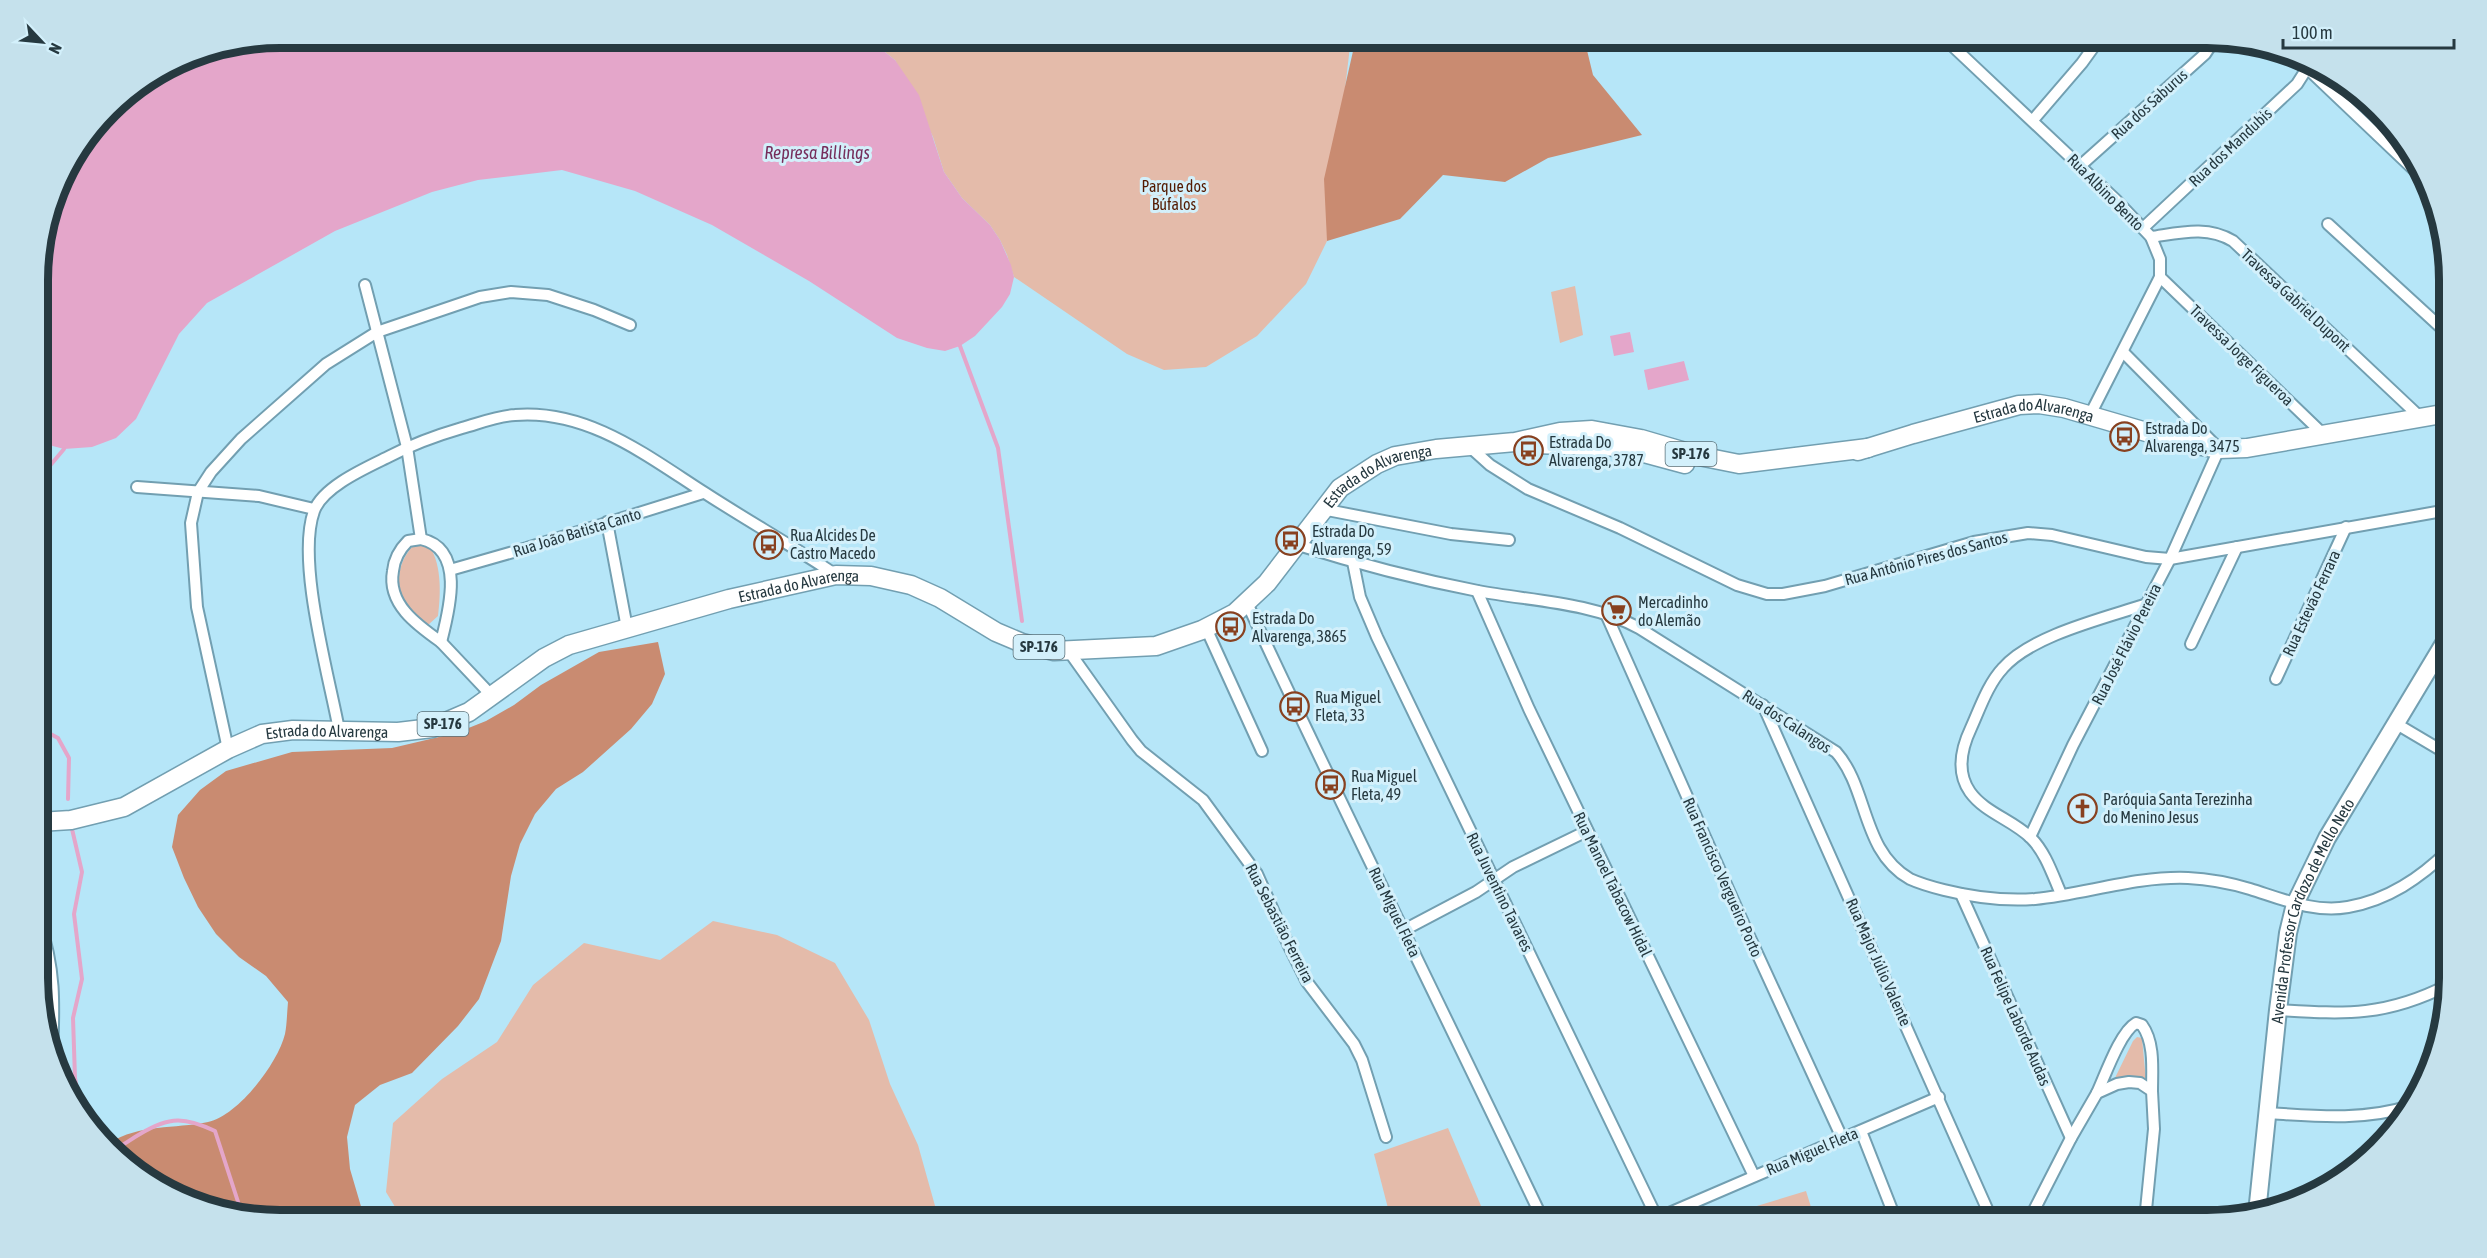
<svg xmlns="http://www.w3.org/2000/svg" width="2487" height="1258" viewBox="0 0 2487 1258" font-family="'Asap Condensed',sans-serif">
  <style>
    .green { fill: #e4bbaa }
    .forest { fill: #c98b71 }
    .water { fill: #e4a6ca }
    .lines { fill: none; stroke-linecap: round; stroke-linejoin: round }
    .stream { stroke: #e4a6ca; stroke-width: 4 }
    .street-casing { stroke: #729fb1; stroke-width: 14 }
    .secondary-casing { stroke: #729fb1; stroke-width: 20 }
    .primary-casing { stroke: #729fb1; stroke-width: 21 }
    .street { stroke: #fff; stroke-width: 10 }
    .secondary { stroke: #fff; stroke-width: 16 }
    .primary { stroke: #fff; stroke-width: 18 }
    .labels { text-anchor: middle; stroke-width: 6; stroke-linejoin: round; paint-order: stroke }
    .shield { fill: #d3f0fb; stroke: #5a7078; stroke-width: 1.5 }
    .shield-label { font-size: 15px; font-weight: bold; fill: #263940 }
    .street-label { font-size: 16px; fill: #263940; stroke: #d3f0fb }
    .park-label { font-size: 16px; fill: #531a00; stroke: #d3f0fb }
    .poi-label { font-size: 16px; fill: #263940; stroke: #d3f0fb; text-anchor: start }
    .water-label { font-size: 18px; font-style: italic; fill: #762e5c; stroke: #d3f0fb }
    .rim { fill: none; stroke: #263940; stroke-width: 8 }
  </style>
  <rect width="100%" height="100%" fill="#b6e6f8"/>
  <g class="green">
    <path d="M867,38H1351L1327,241L1306,284L1257,336L1206,367L1164,370L1127,354L1014,277L1007,255L1000,240L990,225L962,198L944,172L933,137L895,60Z"/>
    <path d="M1575,286L1583,335L1560,343L1551,292Z"/>
    <path d="M417,542L427,543C442,561 441,593 438,616L428,625C421,618 410,610 405,602C393,581 400,557 417,542Z"/>
    <path d="M713,921L777,935L835,963L869,1020L890,1084L918,1145L939,1220H403L386,1192L393,1123L442,1079L497,1042L533,985L584,943L660,960Z"/>
    <path d="M2137,1037L2142,1038L2146,1081L2135,1076L2114,1080L2133,1041Z"/>
    <path d="M1448,1128L1487,1220H1391L1374,1154Z"/>
    <path d="M1806,1191L1815,1220H1718L1717,1218Z"/>
  </g>
  <g class="forest">
    <path d="M1356,38H1584L1593,75L1642,135L1548,158L1505,182L1443,175L1400,219L1327,241L1324,179Z"/>
    <path d="M658,642L665,674L652,704L631,729L583,772L556,789L535,814L520,844L511,876L501,941L479,999L458,1026L412,1073L380,1085L355,1105L347,1137L350,1169L365,1220H280L173,1196L109,1143C140,1124 174,1129 208,1122C238,1116 278,1063 285,1034C287,1024 287,1012 288,1002L266,976L239,957L216,934L198,907L184,878L172,847L178,815L200,790L226,771L292,752L392,748L456,733L486,721L514,705L541,685L599,652Z"/>
  </g>
  <g class="water">
    <path d="M280,38H867L895,60L919,95L944,172L962,198L990,225L1000,240L1011,265L1014,277L1010,294L1002,307L975,336L960,346L945,351L927,348L897,338L809,281L712,225L635,191L562,170L478,180L432,192L335,231L207,303L179,334L136,419L116,438L92,447L64,449L38,442V264L63,173L120,98L188,56Z"/>
    <path d="M1630,332L1634,352L1614,356L1610,336Z"/>
    <path d="M1684,361L1689,380L1648,390L1644,370Z"/>
  </g>
  <g class="lines">
    <g class="stream">
      <path d="M960,346L998,448L1022,621"/>
      <path d="M39,495L43,474L64,449"/>
      <path d="M39,628L45,731L58,738L69,758L68,799"/>
      <path d="M72,829L82,872L74,914L82,979L73,1018L75,1078L80,1105L116,1148C126,1144 131,1139 140,1134C170,1116 185,1117 215,1131L241,1211"/>
    </g>
    <defs>
      <g id="street">
        <path d="M1944,38L2116,200L2151,237L2160,259V277L2090,415"/>
        <path d="M2308,69L2428,183"/>
        <path d="M2033,120L2082,63L2100,38"/>
        <path d="M2378,135L2398,131"/>
        <path d="M2080,166L2205,54L2215,39"/>
        <path d="M2328,224L2448,334"/>
        <path d="M2143,228L2297,84L2311,62"/>
        <path d="M2151,237C2179,233 2207,225 2233,241L2420,417"/>
        <path d="M2160,277L2323,434"/>
        <path d="M365,285L407,447L421,539"/>
        <path d="M1470,447L1490,465L1528,489L1620,528L1737,585L1767,594H1783L1825,586L1974,542L2028,533L2052,535L2146,557L2170,559L2448,510"/>
        <path d="M137,487L259,496L314,509"/>
        <path d="M1322,509L1451,534L1509,540"/>
        <path d="M607,522L627,628"/>
        <path d="M421,539C466,549 449,611 441,642C417,625 387,604 393,571C394,560 400,549 408,541Z"/>
        <path d="M1295,544C1355,563 1416,579 1478,591C1531,601 1591,602 1639,628L1836,752C1869,789 1861,851 1910,879C1921,884 1932,887 1944,890C1972,897 2006,901 2035,899C2086,894 2135,876 2188,878C2209,879 2230,883 2250,889C2282,899 2314,913 2348,907C2388,900 2420,878 2449,850"/>
        <path d="M1353,562L1360,597L1377,637L1657,1218"/>
        <path d="M450,570L527,548L703,493"/>
        <path d="M1477,591L1529,709L1754,1176"/>
        <path d="M1247,603C1343,810 1445,1014 1543,1220"/>
        <path d="M1606,614L1745,927L1842,1138"/>
        <path d="M1206,628L1262,751"/>
        <path d="M441,642L492,696"/>
        <path d="M2191,644L2237,547"/>
        <path d="M1068,650L1132,740L1141,751L1203,800L1257,874L1288,944L1307,982L1354,1044L1362,1060L1386,1137"/>
        <path d="M2276,679L2346,527"/>
        <path d="M1763,705L1992,1220"/>
        <path d="M2395,723L2449,755"/>
        <path d="M339,730C329,676 296,561 314,511C323,486 368,467 390,456C413,444 438,435 462,428C480,423 497,416 515,415C588,409 647,456 705,493C748,521 793,546 836,575"/>
        <path d="M228,749L197,607L191,523L198,492L211,472L241,439L326,364L377,332L480,297L511,292L548,295L594,310L630,325"/>
        <path d="M2030,837L2073,745L2170,559L2219,449L2123,352"/>
        <path d="M1961,894L2071,1138"/>
        <path d="M2061,894C2053,876 2046,853 2031,838C2013,820 1985,813 1970,792C1956,772 1961,749 1971,728C1980,708 1988,684 2003,668C2032,635 2105,618 2147,604"/>
        <path d="M39,921C56,970 54,1006 52,1057"/>
        <path d="M1404,930L1476,892L1513,867L1587,831"/>
        <path d="M2278,1010C2345,1014 2385,1017 2448,985"/>
        <path d="M2097,1093C2105,1076 2120,1032 2136,1023L2142,1025C2155,1043 2152,1070 2152,1091"/>
        <path d="M2267,1113C2314,1116 2364,1121 2410,1106"/>
        <path d="M1861,1131L1896,1220"/>
        <path d="M1653,1220L1939,1097"/>
        <path d="M2029,1220L2071,1138L2097,1093L2117,1084L2129,1082L2140,1083L2152,1091L2154,1129L2145,1220"/>
      </g>
      <g id="secondary">
        <path id="s1" d="M2257,1213L2278,1010L2288,933L2295,904L2327,838L2449,635"/>
      </g>
      <g id="primary">
        <path d="M1535,444L1622,447L1685,464"/>
        <path id="s2" d="M1858,451L1913,434L2019,405L2039,404L2064,408L2184,443L2219,449L2247,448L2448,413"/>
        <path id="s3" d="M39,822L71,820L124,807L228,749L262,734L293,730L398,732L432,728L469,712L544,658L569,645L729,599L836,575L871,576L911,585L940,598L996,632L1022,643L1054,651L1156,646L1202,630L1235,613L1267,583L1340,488L1377,464L1395,456L1436,449L1515,442L1560,432L1592,430L1641,439L1699,456L1739,464L1868,448"/>
      </g>
    </defs>
    <use href="#street" class="street-casing"/>
    <use href="#secondary" class="secondary-casing"/>
    <use href="#primary" class="primary-casing"/>
    <use href="#street" class="street"/>
    <use href="#secondary" class="secondary"/>
    <use href="#primary" class="primary"/>
  </g>
  <defs>
    <symbol id="bus-ring" viewBox="-11 -11 22 22"><circle r="9.5" fill="#d3f0fb" stroke="#884120" stroke-width="1.5"/><path d="M-5-6H5V4H4V6H2V4H-2V6H-4V4H-5ZM-3.5-4V0h7V-4ZM-3.5 1.2v1.5H-2V1.2ZM2 1.2v1.5H3.5V1.2Z" fill="#884120"/></symbol>
    <symbol id="supermarket-ring" viewBox="-11 -11 22 22"><circle r="9.5" fill="#d3f0fb" stroke="#884120" stroke-width="1.5"/><path d="M-6-5.5h2.5l.6 2H6L4.5 2H-2.5L-4.4-4H-6ZM-1.5 3.2a1.3 1.3 0 1 0 .1 0ZM3 3.2a1.3 1.3 0 1 0 .1 0Z" fill="#884120"/></symbol>
    <symbol id="church-ring" viewBox="-11 -11 22 22"><circle r="9.5" fill="#d3f0fb" stroke="#884120" stroke-width="1.5"/><path d="M-1.2-6h2.4v3.5h3.3v2.4h-3.3V6h-2.4V-.1h-3.3v-2.4h3.3Z" fill="#884120"/></symbol>
  </defs>
  <g fill-rule="evenodd">
    <use href="#bus-ring" x="2108" y="420" width="33" height="33"/>
    <use href="#bus-ring" x="1512" y="434" width="33" height="33"/>
    <use href="#bus-ring" x="1274" y="524" width="33" height="33"/>
    <use href="#bus-ring" x="752" y="528" width="33" height="33"/>
    <use href="#supermarket-ring" x="1600" y="594" width="33" height="33"/>
    <use href="#bus-ring" x="1214" y="610" width="33" height="33"/>
    <use href="#bus-ring" x="1278" y="690" width="33" height="33"/>
    <use href="#bus-ring" x="1314" y="768" width="33" height="33"/>
    <use href="#church-ring" x="2066" y="792" width="33" height="33"/>
  </g>
  <g class="labels">
    <g class="shield">
      <rect x="1665.5" y="442" width="51" height="24" rx="4.5"/>
      <rect x="1013.5" y="635" width="51" height="24" rx="4.5"/>
      <rect x="417.5" y="712" width="51" height="24" rx="4.5"/>
    </g>
    <g class="shield-label">
      <text x="1691" y="459">SP-176</text>
      <text x="1039" y="652">SP-176</text>
      <text x="443" y="729">SP-176</text>
    </g>
    <g class="street-label">
      <text transform="translate(2149 104) rotate(-42)" y="6">Rua dos Saburus</text>
      <text transform="translate(2230 147) rotate(-43)" y="6">Rua dos Mandubis</text>
      <text transform="translate(2106 192) rotate(45)" y="6">Rua Albino Bento</text>
      <text transform="translate(2296 300) rotate(43)" y="6">Travessa Gabriel Dupont</text>
      <text transform="translate(2242 355) rotate(44)" y="6">Travessa Jorge Figueroa</text>
      <text dy="6" stroke="none"><textPath href="#s2" startOffset="182">Estrada do Alvarenga</textPath></text>
      <text dy="6" stroke="none"><textPath href="#s3" startOffset="1476">Estrada do Alvarenga</textPath></text>
      <text transform="translate(577 532) rotate(-17)" y="6">Rua João Batista Canto</text>
      <text transform="translate(1926 558) rotate(-15)" y="6">Rua Antônio Pires dos Santos</text>
      <text dy="6" stroke="none"><textPath href="#s3" startOffset="812">Estrada do Alvarenga</textPath></text>
      <text transform="translate(2311 603) rotate(-65)" y="6">Rua Estevão Ferrara</text>
      <text transform="translate(2126 644) rotate(-63)" y="6">Rua José Flávio Pereira</text>
      <text transform="translate(1787 721) rotate(33)" y="6">Rua dos Calangos</text>
      <text dy="6" stroke="none"><textPath href="#s3" startOffset="308">Estrada do Alvarenga</textPath></text>
      <text transform="translate(1723 877) rotate(66)" y="6">Rua Francisco Vergueiro Porto</text>
      <text transform="translate(1613 884) rotate(64)" y="6">Rua Manoel Tabacow Hidal</text>
      <text transform="translate(1500 892) rotate(64)" y="6">Rua Juventino Tavares</text>
      <text transform="translate(1395 912) rotate(64)" y="6">Rua Miguel Fleta</text>
      <text dy="6" stroke="none"><textPath href="#s1" startOffset="310">Avenida Professor Cardozo de Mello Neto</textPath></text>
      <text transform="translate(1280 923) rotate(63)" y="6">Rua Sebastião Ferreira</text>
      <text transform="translate(1879 962) rotate(66)" y="6">Rua Major Júlio Valente</text>
      <text transform="translate(2016 1016) rotate(66)" y="6">Rua Felipe Laborde Audas</text>
      <text transform="translate(1812 1151) rotate(-23)" y="6">Rua Miguel Fleta</text>
    </g>
    <g class="park-label">
      <text x="1174" y="192">Parque dos<tspan x="1174" dy="18">Búfalos</tspan></text>
    </g>
    <g class="poi-label">
      <text x="2145" y="434">Estrada Do<tspan x="2145" dy="18">Alvarenga, 3475</tspan></text>
      <text x="1549" y="448">Estrada Do<tspan x="1549" dy="18">Alvarenga, 3787</tspan></text>
      <text x="1312" y="537">Estrada Do<tspan x="1312" dy="18">Alvarenga, 59</tspan></text>
      <text x="790" y="541">Rua Alcides De<tspan x="790" dy="18">Castro Macedo</tspan></text>
      <text x="1638" y="608">Mercadinho<tspan x="1638" dy="18">do Alemão</tspan></text>
      <text x="1252" y="624">Estrada Do<tspan x="1252" dy="18">Alvarenga, 3865</tspan></text>
      <text x="1315" y="703">Rua Miguel<tspan x="1315" dy="18">Fleta, 33</tspan></text>
      <text x="1351" y="782">Rua Miguel<tspan x="1351" dy="18">Fleta, 49</tspan></text>
      <text x="2103" y="805">Paróquia Santa Terezinha<tspan x="2103" dy="18">do Menino Jesus</tspan></text>
    </g>
    <g class="water-label">
      <text x="817" y="159">Represa Billings</text>
    </g>
  </g>
  <path d="M0 0H2487V1258H0ZM280 48H2207A232 232 0 0 1 2439 280V978A232 232 0 0 1 2207 1210H280A232 232 0 0 1 48 978V280A232 232 0 0 1 280 48Z" fill="#c5e1ec" fill-rule="evenodd"/>
  <path class="rim" d="M280 48H2207A232 232 0 0 1 2439 280V978A232 232 0 0 1 2207 1210H280A232 232 0 0 1 48 978V280A232 232 0 0 1 280 48Z"/>
  <g transform="translate(42 42) rotate(116)" stroke="#d3f0fb" stroke-width="4.5" paint-order="stroke">
  <path d="M0-4.5L10 22L0 15L-10 22Z" fill="#263940"/>
  <text y="-9" font-size="16" font-weight="bold" text-anchor="middle" fill="#263940">N</text>
  </g>
  <path d="M2283 39v9h171v-9" fill="none" stroke="#263940" stroke-width="3"/>
  <text x="2292" y="39" font-size="18" fill="#263940" stroke="#d3f0fb" stroke-width="4.5" paint-order="stroke">100 m</text>
</svg>
